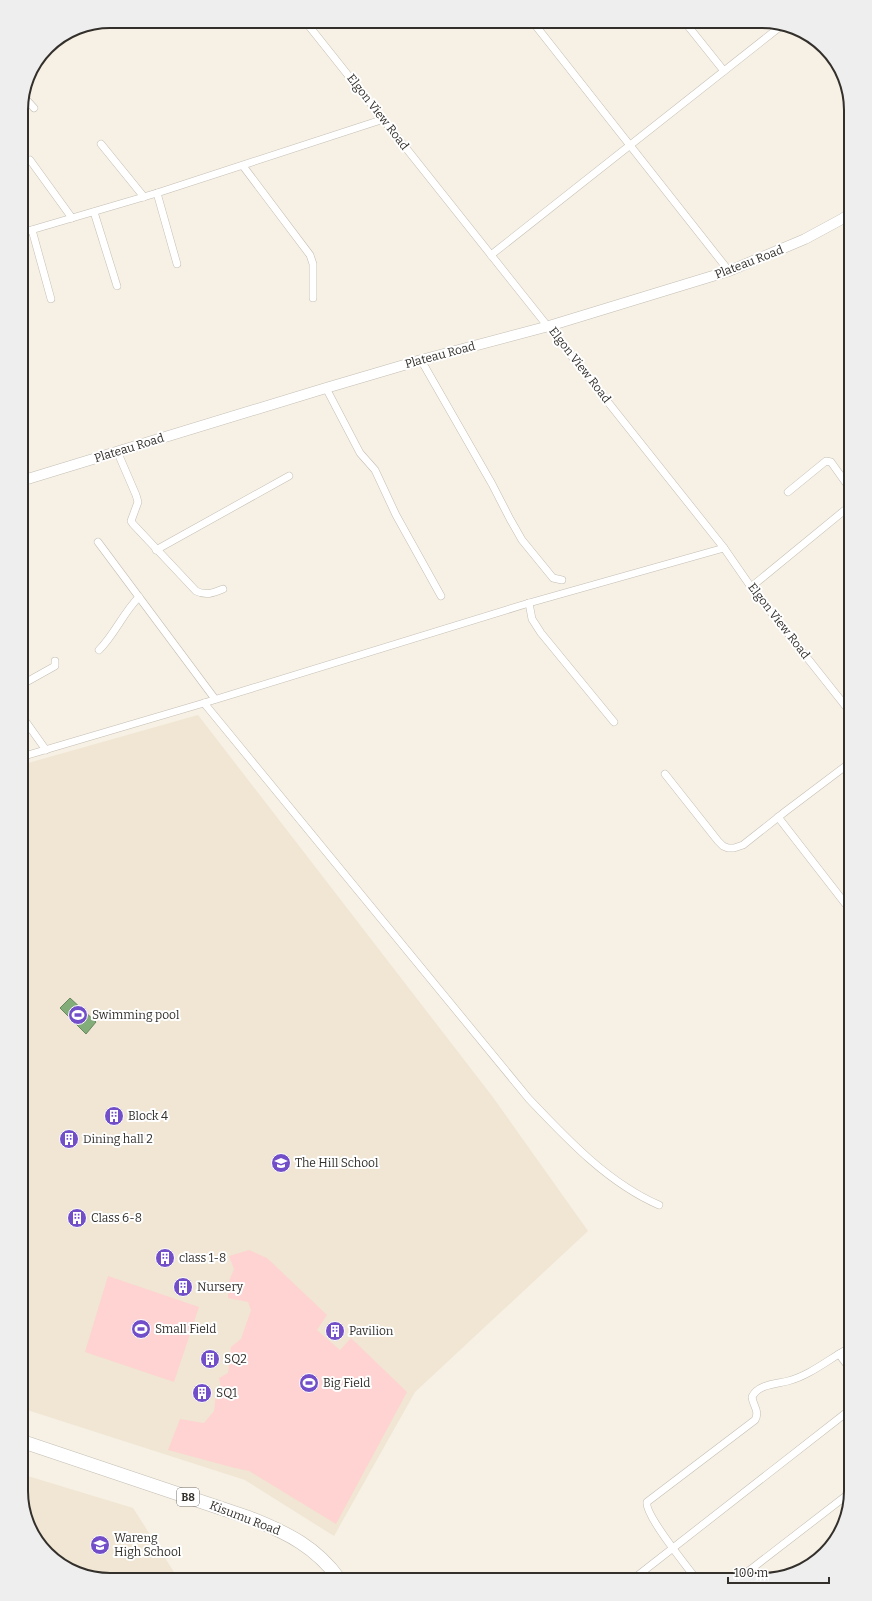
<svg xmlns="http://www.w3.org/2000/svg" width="872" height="1601" viewBox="0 0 872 1601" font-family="Bitter,serif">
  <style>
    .built { fill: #f0e6d3 }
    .green { fill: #fed3d1 }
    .water { fill: #82ac78; stroke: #6a8761 }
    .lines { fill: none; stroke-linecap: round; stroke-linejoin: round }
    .street-casing { stroke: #c4beb3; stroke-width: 8 }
    .secondary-casing { stroke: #c4beb3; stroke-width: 11 }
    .highway-casing { stroke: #c4beb3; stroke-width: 14 }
    .street { stroke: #fff; stroke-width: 7 }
    .secondary { stroke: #fff; stroke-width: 10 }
    .highway { stroke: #fff; stroke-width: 13 }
    .labels { text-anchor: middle; stroke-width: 4; stroke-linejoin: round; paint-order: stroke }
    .shield { fill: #fff; stroke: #706e6b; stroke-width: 1 }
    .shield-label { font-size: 11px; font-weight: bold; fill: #33302c }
    .street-label { font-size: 12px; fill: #33302c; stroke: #fff }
    .poi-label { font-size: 12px; fill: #33302c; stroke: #fff; text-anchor: start }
    .rim { fill: none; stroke: #33302c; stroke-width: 2 }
  </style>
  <rect width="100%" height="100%" fill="#f7f0e4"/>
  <g class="built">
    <path d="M198,715L492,1096L588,1231L415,1392L334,1536L245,1480L21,1408V765Z"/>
    <path d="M21,1474L133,1508L179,1580H104L60,1565L28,1526L21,1491Z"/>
  </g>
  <g class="green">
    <path d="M249,1250L267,1258L327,1315L317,1330L340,1350L351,1338L407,1392L336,1524L249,1471L231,1467L168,1450L180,1419L204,1423L214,1411L216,1394L221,1388L219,1378L228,1373L231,1347L241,1339L251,1310L248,1302L228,1298V1284L234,1269L229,1256Z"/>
    <path d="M108,1276L199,1307L174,1382L85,1352Z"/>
  </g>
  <path class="water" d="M70,998L96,1022L86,1034L60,1008Z"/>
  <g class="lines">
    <defs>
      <g id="street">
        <path d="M305,21L724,548L751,587L851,713"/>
        <path d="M532,21L729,271"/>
        <path d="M684,21L724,71"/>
        <path d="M23,96L34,108"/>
        <path d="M101,144L144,197"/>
        <path d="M30,160L72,218"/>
        <path d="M243,166L310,255L313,264V298"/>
        <path d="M157,193L177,264"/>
        <path d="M94,212L117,286"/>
        <path d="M32,230L51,299"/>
        <path d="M21,233L157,193L384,119"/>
        <path d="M491,255L781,26"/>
        <path d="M421,360L492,484L510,519L522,540L553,578L562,580"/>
        <path d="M326,388L360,453L375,470L396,515L441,596"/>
        <path d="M117,451L136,495L138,502L131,521L133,524L196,591C206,596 213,593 223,589"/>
        <path d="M788,492L826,461L831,462L851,490"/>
        <path d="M98,542L215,699"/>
        <path d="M156,550L289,476"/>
        <path d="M751,587L851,505"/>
        <path d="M529,603L532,619L541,633L614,722"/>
        <path d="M99,650C115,634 123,613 139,597"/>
        <path d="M21,685L55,666V661"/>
        <path d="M204,703L529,1099C567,1139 608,1183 659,1205"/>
        <path d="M21,715L46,750"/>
        <path d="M21,757L204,703L529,603L724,548"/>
        <path d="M665,774L718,841L723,846L728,848H734L743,845L786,811L851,762"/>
        <path d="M778,817L851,911"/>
        <path d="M839,1354L851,1370"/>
        <path d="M632,1580L851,1409"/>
        <path d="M697,1580C688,1568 644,1514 647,1502L755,1420C760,1411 753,1406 752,1397C758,1384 777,1384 788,1381C811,1375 830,1358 851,1347"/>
        <path d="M737,1580L851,1492"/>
      </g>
      <path id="secondary" d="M21,481L326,388L421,360L549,326L729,271L805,239L842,219L851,213"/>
      <path id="highway" d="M21,1441L250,1518C288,1533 316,1547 340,1580"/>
    </defs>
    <use href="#street" class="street-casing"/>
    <use href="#secondary" class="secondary-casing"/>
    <use href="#highway" class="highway-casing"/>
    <use href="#street" class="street"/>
    <use href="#secondary" class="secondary"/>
    <use href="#highway" class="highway"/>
  </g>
  <defs>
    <symbol id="stadium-disc" viewBox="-11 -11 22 22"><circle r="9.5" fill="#724fc8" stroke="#fff"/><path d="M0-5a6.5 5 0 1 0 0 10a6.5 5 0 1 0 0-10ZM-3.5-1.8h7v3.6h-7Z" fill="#fff"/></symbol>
    <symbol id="building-disc" viewBox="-11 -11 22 22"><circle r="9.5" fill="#724fc8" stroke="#fff"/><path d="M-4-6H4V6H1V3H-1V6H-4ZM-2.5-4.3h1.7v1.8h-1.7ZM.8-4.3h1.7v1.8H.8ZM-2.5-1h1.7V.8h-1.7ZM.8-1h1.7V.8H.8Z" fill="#fff"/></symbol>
    <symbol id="school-disc" viewBox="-11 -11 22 22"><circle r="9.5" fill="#724fc8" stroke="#fff"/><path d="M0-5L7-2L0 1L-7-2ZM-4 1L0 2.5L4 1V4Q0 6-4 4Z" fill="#fff"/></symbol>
  </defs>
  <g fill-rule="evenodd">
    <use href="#stadium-disc" x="67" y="1004" width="22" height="22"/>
    <use href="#building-disc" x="103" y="1105" width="22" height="22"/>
    <use href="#building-disc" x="58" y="1128" width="22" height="22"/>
    <use href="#school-disc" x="270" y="1152" width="22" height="22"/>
    <use href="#building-disc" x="66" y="1207" width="22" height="22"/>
    <use href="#building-disc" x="154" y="1247" width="22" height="22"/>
    <use href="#building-disc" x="172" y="1276" width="22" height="22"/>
    <use href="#stadium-disc" x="130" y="1318" width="22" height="22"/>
    <use href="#building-disc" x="324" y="1320" width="22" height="22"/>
    <use href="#building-disc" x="199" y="1348" width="22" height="22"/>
    <use href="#stadium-disc" x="298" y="1372" width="22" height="22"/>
    <use href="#building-disc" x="191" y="1382" width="22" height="22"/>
    <use href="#school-disc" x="89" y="1534" width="22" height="22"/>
  </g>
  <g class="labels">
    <rect class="shield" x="177" y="1488" width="22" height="18" rx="3"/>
    <g class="shield-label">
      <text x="188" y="1501">B8</text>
    </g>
    <g class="street-label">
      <text transform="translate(378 112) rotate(52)" y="4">Elgon View Road</text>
      <text transform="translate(749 262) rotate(-21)" y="4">Plateau Road</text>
      <text transform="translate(440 355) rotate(-15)" y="4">Plateau Road</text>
      <text transform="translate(580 365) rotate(52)" y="4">Elgon View Road</text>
      <text transform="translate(129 448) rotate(-17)" y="4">Plateau Road</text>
      <text transform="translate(779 621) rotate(52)" y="4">Elgon View Road</text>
      <text transform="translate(245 1518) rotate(21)" y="4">Kisumu Road</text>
    </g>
    <g class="poi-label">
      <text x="92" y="1019">Swimming pool</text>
      <text x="128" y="1120">Block 4</text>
      <text x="83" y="1143">Dining hall 2</text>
      <text x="295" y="1167">The Hill School</text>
      <text x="91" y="1222">Class 6-8</text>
      <text x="179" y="1262">class 1-8</text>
      <text x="197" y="1291">Nursery</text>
      <text x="155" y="1333">Small Field</text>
      <text x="349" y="1335">Pavilion</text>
      <text x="224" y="1363">SQ2</text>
      <text x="323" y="1387">Big Field</text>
      <text x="216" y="1397">SQ1</text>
      <text x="114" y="1542">Wareng<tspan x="114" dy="14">High School</tspan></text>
    </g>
  </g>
  <path d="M0 0H872V1601H0ZM110 28H762A82 82 0 0 1 844 110V1491A82 82 0 0 1 762 1573H110A82 82 0 0 1 28 1491V110A82 82 0 0 1 110 28Z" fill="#efeeee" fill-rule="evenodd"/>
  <path class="rim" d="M110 28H762A82 82 0 0 1 844 110V1491A82 82 0 0 1 762 1573H110A82 82 0 0 1 28 1491V110A82 82 0 0 1 110 28Z"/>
  <path d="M728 1577v6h101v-6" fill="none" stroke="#33302c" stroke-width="2"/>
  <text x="734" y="1577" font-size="12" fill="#33302c" stroke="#ffffff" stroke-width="3" paint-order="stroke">100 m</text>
</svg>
